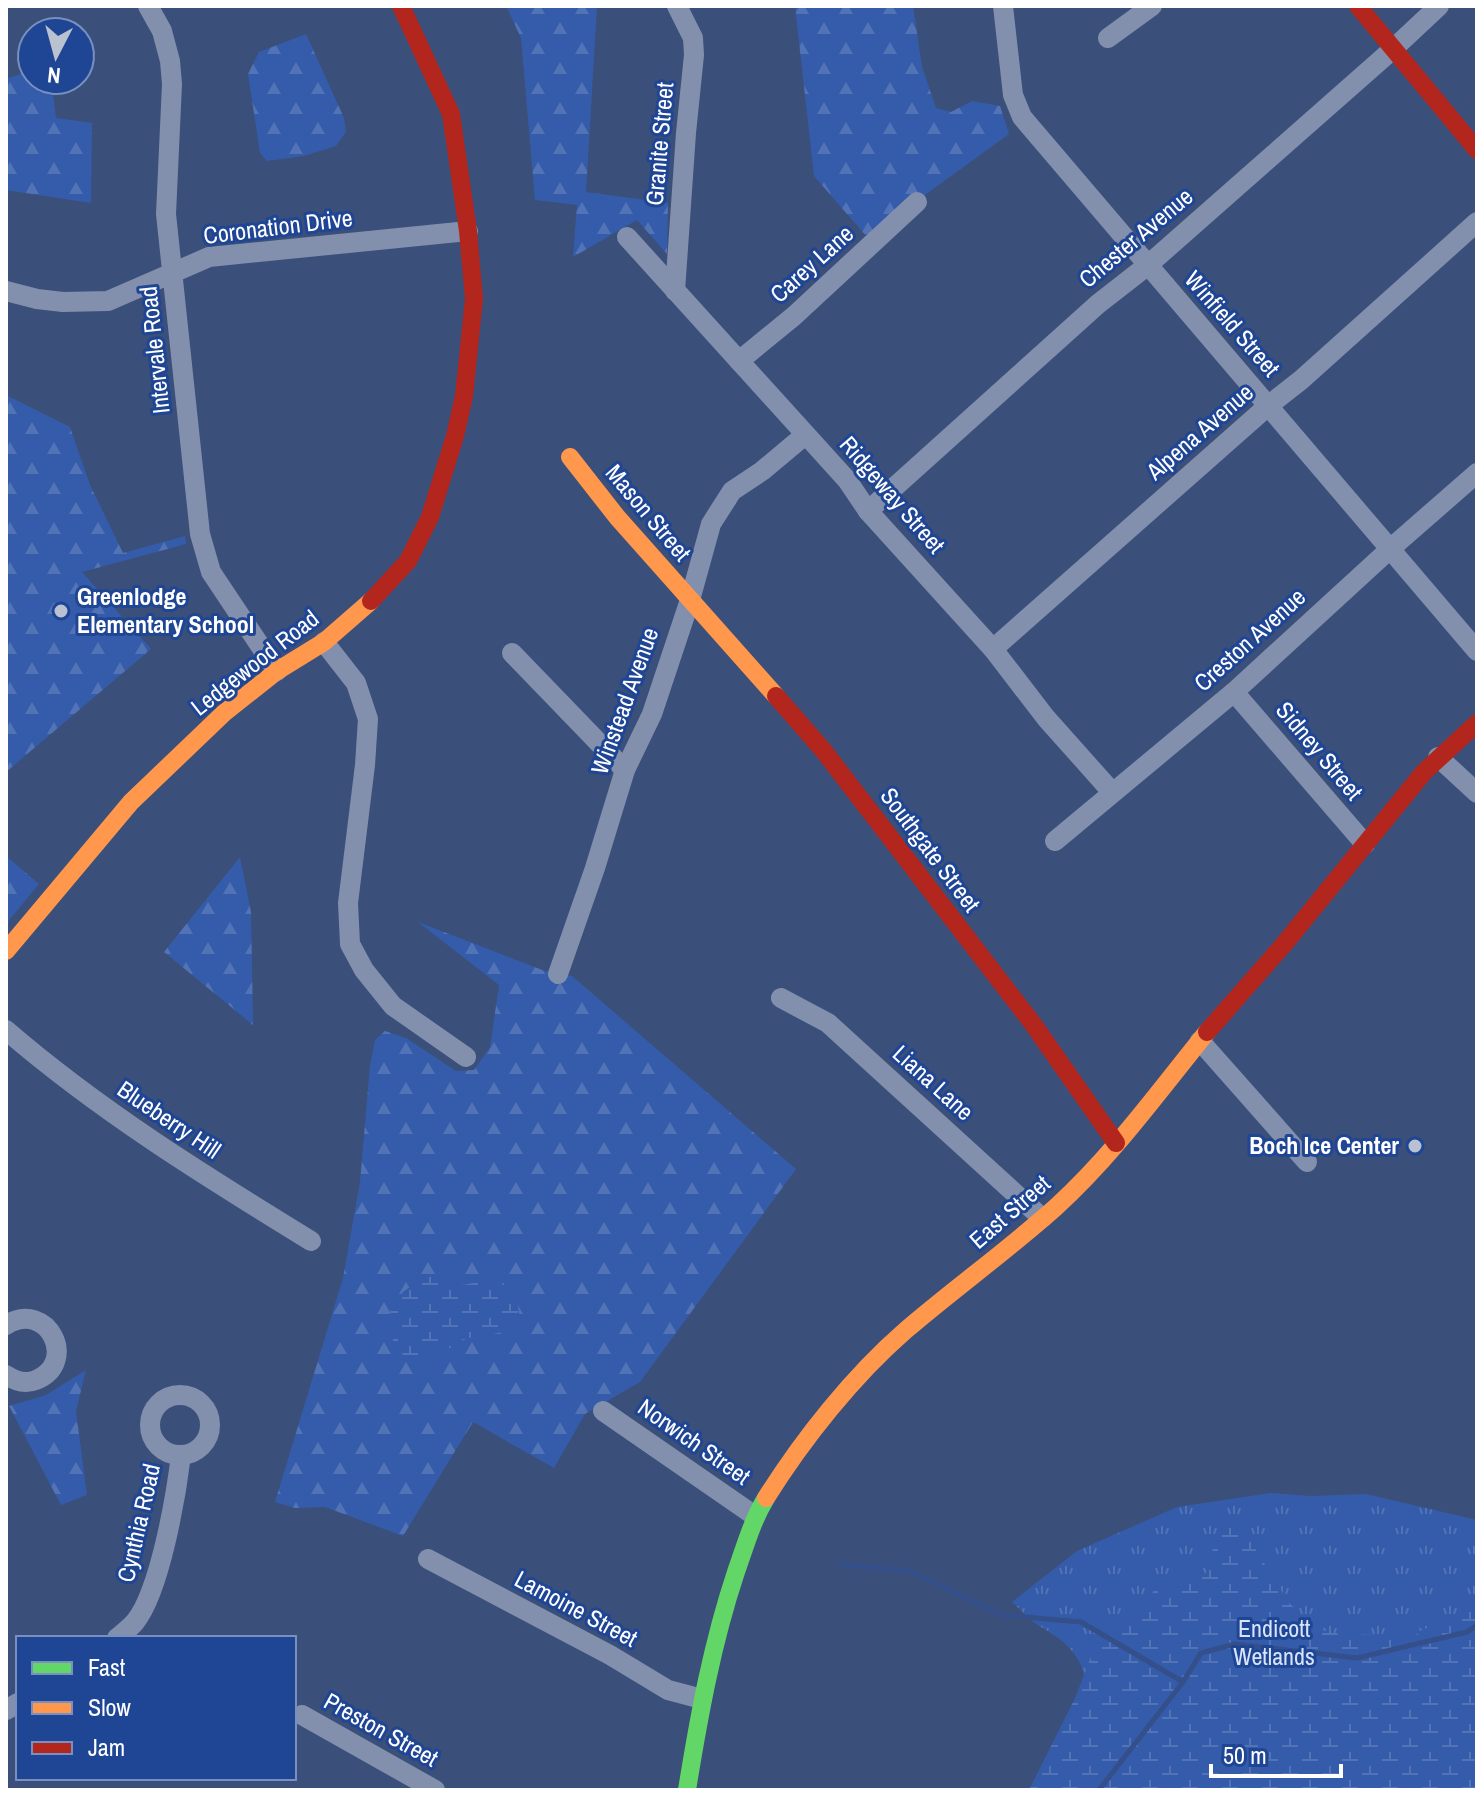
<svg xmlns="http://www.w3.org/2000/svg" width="1483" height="1796" viewBox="0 0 1483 1796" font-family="'Archivo Narrow',sans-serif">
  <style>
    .grass { fill: url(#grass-tufts) }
    .forest { fill: url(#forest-firs) }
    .wetland { fill: url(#wetland-marsh) }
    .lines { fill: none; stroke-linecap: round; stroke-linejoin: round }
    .stream { stroke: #344f89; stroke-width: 5 }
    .street { stroke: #8290ad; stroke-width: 20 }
    .fast { stroke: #63d668; stroke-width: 18 }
    .slow { stroke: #ff974d; stroke-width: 18 }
    .jam { stroke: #b3261e; stroke-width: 18 }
    .poi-dot { fill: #bac1d0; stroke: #1f4595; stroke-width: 3 }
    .labels { text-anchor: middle; stroke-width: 6; stroke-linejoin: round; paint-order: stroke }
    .street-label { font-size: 24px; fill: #fff; stroke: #1f4595 }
    .poi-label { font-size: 24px; font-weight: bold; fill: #fff; stroke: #1f4595; text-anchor: start }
    .park-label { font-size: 24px; fill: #d8e4fa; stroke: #1f4595 }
  </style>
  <defs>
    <pattern id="grass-tufts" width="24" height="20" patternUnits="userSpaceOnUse" patternTransform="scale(2)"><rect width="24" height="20" fill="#345caa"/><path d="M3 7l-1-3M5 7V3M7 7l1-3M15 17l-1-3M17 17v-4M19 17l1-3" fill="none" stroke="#5274b7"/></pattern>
    <pattern id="forest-firs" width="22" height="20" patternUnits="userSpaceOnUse" patternTransform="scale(2)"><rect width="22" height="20" fill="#345caa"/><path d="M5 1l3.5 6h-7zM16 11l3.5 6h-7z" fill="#5274b7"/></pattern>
    <pattern id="wetland-marsh" width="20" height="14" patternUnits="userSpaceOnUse" patternTransform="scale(2)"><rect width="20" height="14" fill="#345caa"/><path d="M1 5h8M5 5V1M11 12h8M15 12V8" fill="none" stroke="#5274b7"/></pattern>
  </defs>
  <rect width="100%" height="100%" fill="#3a4f7a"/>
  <path class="grass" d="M1271,1493L1311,1496L1366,1494L1477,1520V1790L1086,1683C1081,1654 1065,1641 1041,1627C1031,1621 1021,1610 1012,1602L1077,1551L1177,1507Z"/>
  <g class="forest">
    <path d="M506,6H597L586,192L668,203L667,254L637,220L573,257L577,205L535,200L521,38Z"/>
    <path d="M795,6H913L922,67L936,108L951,112L972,101L1000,106L1009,134L867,237L814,176Z"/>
    <path d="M306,34L344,118L346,132L336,146L304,156L267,161L260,153L248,74L259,52Z"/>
    <path d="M32,70V80H51L56,118L92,123L91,203L6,190V79Z"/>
    <path d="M6,395L70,427L90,485L123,553L185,536L186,544L82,572L151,649L6,772Z"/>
    <path d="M6,856L39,884L6,924Z"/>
    <path d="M240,857L251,912L253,1025L164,952Z"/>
    <path d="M418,922L545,971L572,976L796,1169L640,1382L585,1414L554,1468L473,1422L403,1536L325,1507L295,1508L275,1502L343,1278L360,1182L370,1065L375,1040L385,1031L406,1038L456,1071L474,1070L490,1047L499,985Z"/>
    <path d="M86,1370L76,1411L87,1495L61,1505L9,1406L46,1395Z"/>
  </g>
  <g class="wetland">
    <path d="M441,1273L454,1276L463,1285L499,1278L517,1300L520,1319C501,1338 493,1332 469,1338C451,1343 438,1362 419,1361C394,1361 382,1321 394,1302C405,1286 424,1279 441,1273Z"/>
    <path d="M1230,1521L1244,1531L1289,1603L1320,1630L1340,1634L1415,1636L1420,1631L1477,1605V1790H1029L1076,1696L1100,1633L1144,1605L1159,1583H1188L1206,1573C1211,1555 1215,1533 1230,1521Z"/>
  </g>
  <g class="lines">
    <g class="stream">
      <path d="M839,1564L910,1571L1002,1615L1081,1622L1183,1682L1099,1790"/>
      <path d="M1183,1682L1201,1653L1235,1644L1357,1658L1467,1632L1477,1625"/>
    </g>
    <g class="street">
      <path d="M148,6L162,31L170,61L172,84L166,214L200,534L211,572L277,671"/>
      <path d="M1003,6L1013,95L1022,117L1477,651"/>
      <path d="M1108,38L1152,6"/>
      <path d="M627,237L847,480L868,511L993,649L1046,718L1112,792"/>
      <path d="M6,291L37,299L63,302L108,301L209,257L468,231"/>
      <path d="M675,291L686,133L694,55L693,38L677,6"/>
      <path d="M739,361L794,316L917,202"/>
      <path d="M868,511L1098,304L1148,265L1392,50L1439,6"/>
      <path d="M324,642L356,683L368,719L365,765L348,903L350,944L364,970L393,1006L466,1057"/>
      <path d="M993,649L1269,405L1301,380L1477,222"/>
      <path d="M512,653L625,770"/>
      <path d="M1234,692L1365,844"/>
      <path d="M1438,757L1477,793"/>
      <path d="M1055,841L1234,692L1390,549L1477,473"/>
      <path d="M558,974L595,868L625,770L652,714L690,600L711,524L732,491L762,471L805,435"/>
      <path d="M781,998L828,1023L1042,1218"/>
      <path d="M6,1030C100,1111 205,1176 311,1241"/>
      <path d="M1200,1041L1307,1162"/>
      <path d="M6,1325C48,1299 79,1363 36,1380C26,1384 15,1381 6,1375"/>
      <circle cx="180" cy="1425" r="30"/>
      <path d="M603,1411L755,1516"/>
      <path d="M428,1559L610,1655L668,1690L702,1699"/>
      <path d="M117,1638C123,1633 130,1628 135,1622C160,1591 176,1496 181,1455"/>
      <path d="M6,1710L18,1703"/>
      <path d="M302,1715L435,1790"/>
    </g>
    <path class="fast" d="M687,1790C699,1716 712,1644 736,1572C745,1547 752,1521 766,1498"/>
    <g class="slow">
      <path d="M570,457L617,517L776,696"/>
      <path d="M6,951L131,802L224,713L277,671L324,642L371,601"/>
      <path d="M766,1498C803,1439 853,1376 906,1330C955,1288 1008,1250 1056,1207C1113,1155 1159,1091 1207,1032"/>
    </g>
    <g class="jam">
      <path d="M1358,6L1477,150"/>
      <path d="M371,601L408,561L430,517L455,436L464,396L474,299L468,231L451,114L401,6"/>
      <path d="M776,696L823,750L1033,1024L1116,1143"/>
      <path d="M1207,1032L1285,943L1424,772L1477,723"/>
    </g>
  </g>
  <g class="poi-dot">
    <circle cx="61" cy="611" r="8"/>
    <circle cx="1415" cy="1146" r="8"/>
  </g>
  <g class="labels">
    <g class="street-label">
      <text transform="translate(660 144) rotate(-85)" y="8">Granite Street</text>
      <text transform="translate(278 227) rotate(-7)" y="8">Coronation Drive</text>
      <text transform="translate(1136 238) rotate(-40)" y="8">Chester Avenue</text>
      <text transform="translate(812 264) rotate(-42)" y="8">Carey Lane</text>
      <text transform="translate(1232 324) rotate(49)" y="8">Winfield Street</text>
      <text transform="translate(155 350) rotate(-96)" y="8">Intervale Road</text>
      <text transform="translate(1200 432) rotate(-41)" y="8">Alpena Avenue</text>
      <text transform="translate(892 495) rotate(49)" y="8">Ridgeway Street</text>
      <text transform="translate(648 513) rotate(50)" y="8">Mason Street</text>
      <text transform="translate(1250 640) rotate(-42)" y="8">Creston Avenue</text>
      <text transform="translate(255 663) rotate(-38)" y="8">Ledgewood Road</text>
      <text transform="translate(625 701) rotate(-70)" y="8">Winstead Avenue</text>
      <text transform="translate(1319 751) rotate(50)" y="8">Sidney Street</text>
      <text transform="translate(930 850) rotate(53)" y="8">Southgate Street</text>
      <text transform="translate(933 1083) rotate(42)" y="8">Liana Lane</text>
      <text transform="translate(169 1120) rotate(34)" y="8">Blueberry Hill</text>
      <text transform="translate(1010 1212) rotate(-41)" y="8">East Street</text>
      <text transform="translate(694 1442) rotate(35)" y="8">Norwich Street</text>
      <text transform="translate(139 1523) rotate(-77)" y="8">Cynthia Road</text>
      <text transform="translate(576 1609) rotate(28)" y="8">Lamoine Street</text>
      <text transform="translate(381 1730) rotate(29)" y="8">Preston Street</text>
    </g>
    <g class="poi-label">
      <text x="77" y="605">Greenlodge<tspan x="77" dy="28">Elementary School</tspan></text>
      <text x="1399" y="1154" text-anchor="end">Boch Ice Center</text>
    </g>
    <g class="park-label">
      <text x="1274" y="1637">Endicott<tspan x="1274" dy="28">Wetlands</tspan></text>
    </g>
  </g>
  <rect width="1483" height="1796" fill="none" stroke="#ffffff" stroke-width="16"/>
  <rect x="16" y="1636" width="280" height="144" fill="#1f4595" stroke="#798fbf" stroke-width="2"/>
  <rect x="32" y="1662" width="40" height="12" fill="#63d668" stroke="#798fbf" stroke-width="2"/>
  <text x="88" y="1676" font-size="24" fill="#ffffff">Fast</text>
  <rect x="32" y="1702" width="40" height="12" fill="#ff974d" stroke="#798fbf" stroke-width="2"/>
  <text x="88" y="1716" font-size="24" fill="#ffffff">Slow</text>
  <rect x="32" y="1742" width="40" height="12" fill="#b3261e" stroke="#798fbf" stroke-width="2"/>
  <text x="88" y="1756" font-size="24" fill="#ffffff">Jam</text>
  <g transform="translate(56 56) rotate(186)"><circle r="38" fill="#1f4595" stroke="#798fbf" stroke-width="2"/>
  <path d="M0-6L14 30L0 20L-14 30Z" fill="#bac1d0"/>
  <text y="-12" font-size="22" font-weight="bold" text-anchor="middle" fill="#ffffff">N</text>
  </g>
  <path d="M1211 1764v12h130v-12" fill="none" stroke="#ffffff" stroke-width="4"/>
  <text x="1223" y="1764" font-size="24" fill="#ffffff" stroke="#1f4595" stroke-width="6" paint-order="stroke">50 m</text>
</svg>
